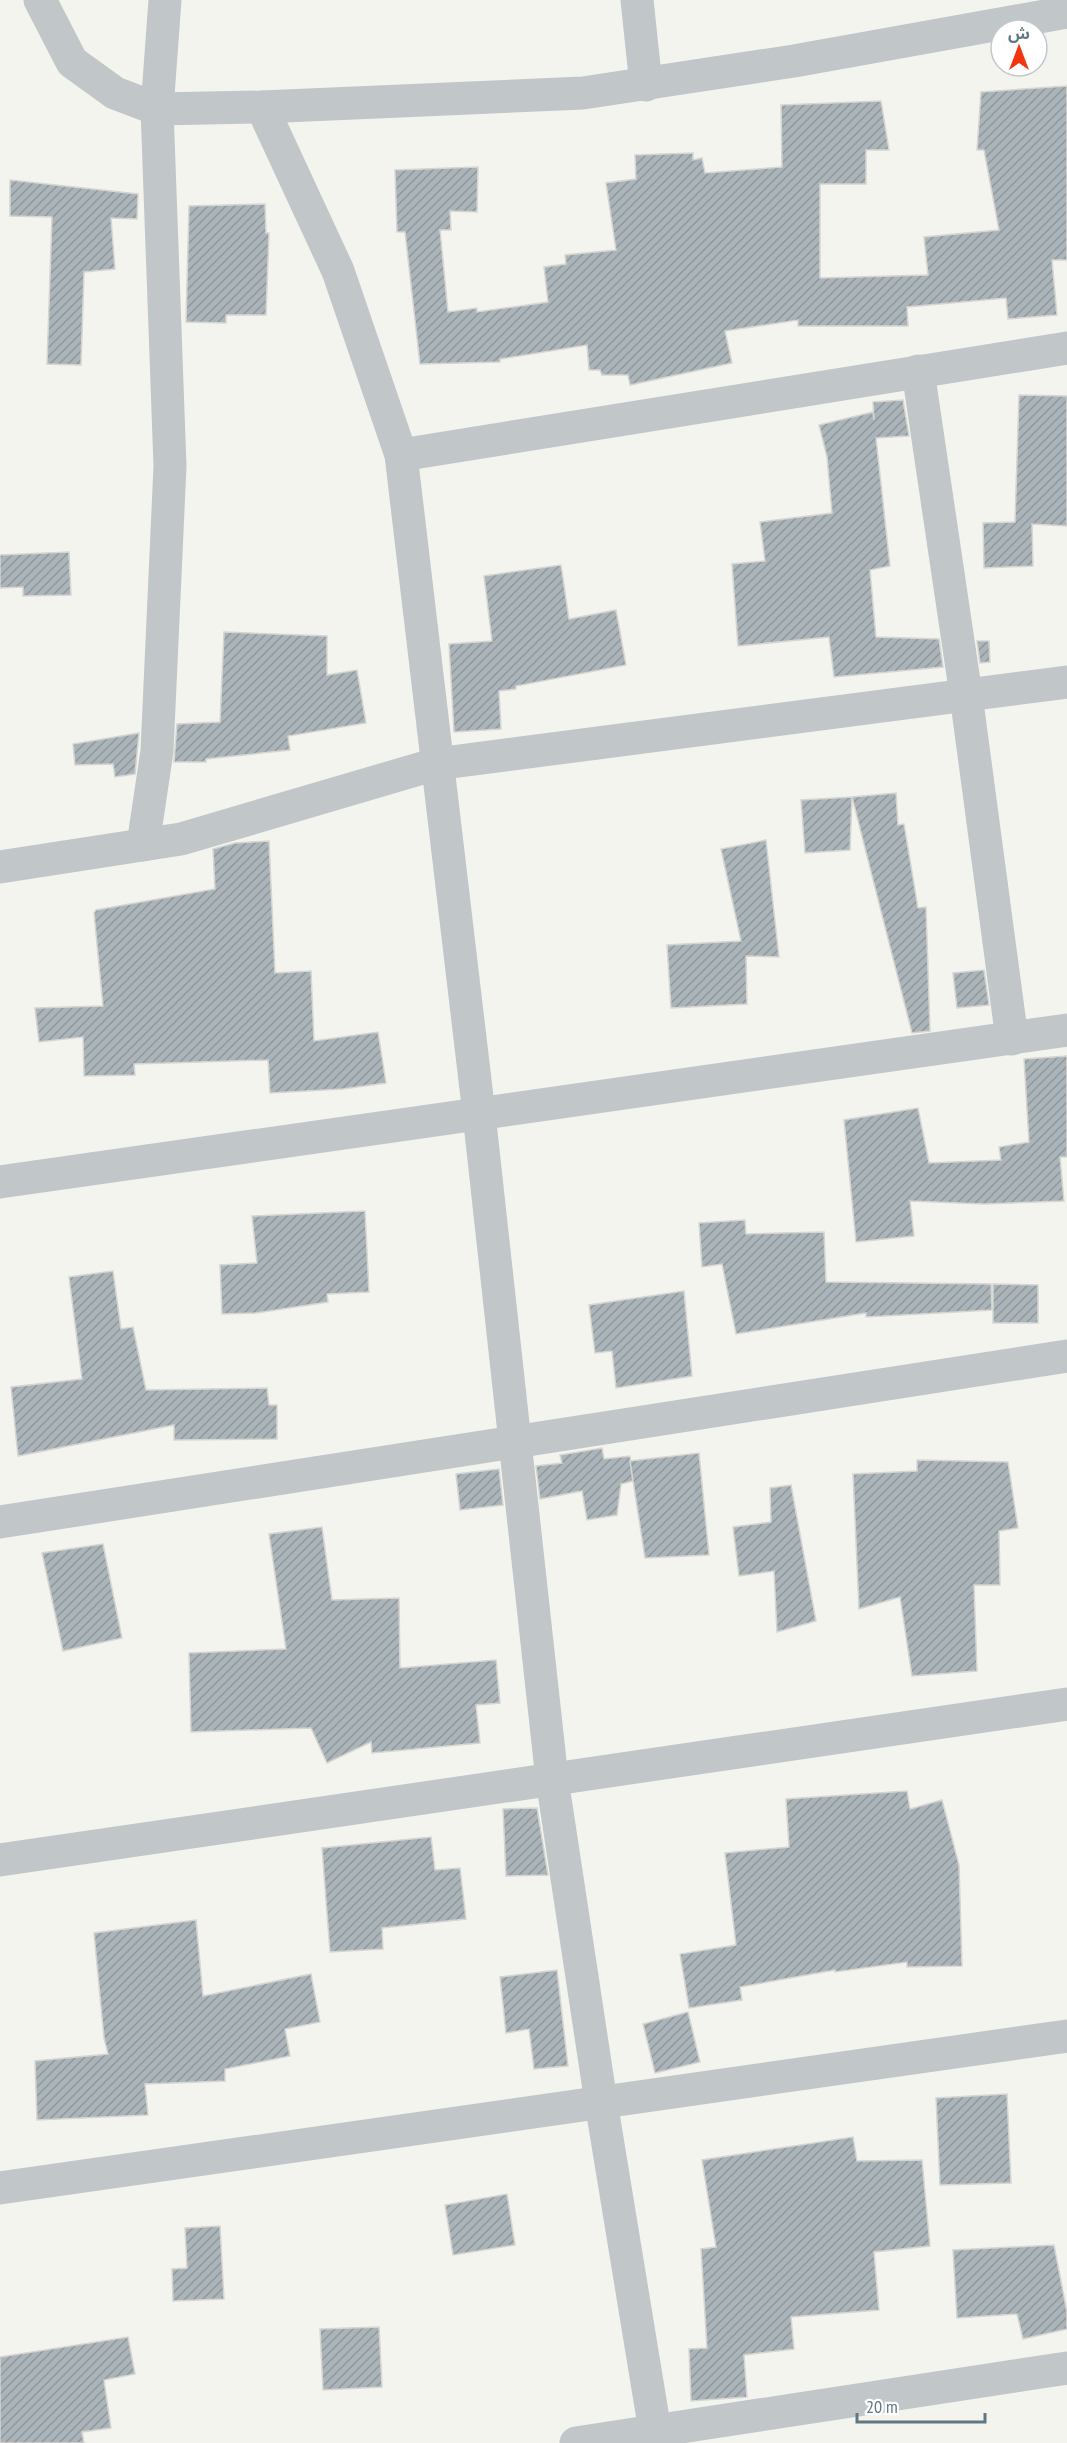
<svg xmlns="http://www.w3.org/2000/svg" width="1067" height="2443" viewBox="0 0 1067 2443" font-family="'PT Sans Narrow','Noto Sans Arabic',sans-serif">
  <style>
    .building { fill: url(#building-hatch); stroke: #d5d5d2; stroke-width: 1.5 }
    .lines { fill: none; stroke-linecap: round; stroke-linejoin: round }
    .minor { stroke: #c1c6c9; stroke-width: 33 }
  </style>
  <defs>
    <pattern id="building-hatch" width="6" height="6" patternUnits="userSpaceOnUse" patternTransform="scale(1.5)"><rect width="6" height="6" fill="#abb5b9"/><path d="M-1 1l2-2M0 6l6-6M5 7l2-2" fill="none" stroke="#8f989c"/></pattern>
  </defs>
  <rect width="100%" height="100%" fill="#f4f4ef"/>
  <g class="building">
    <path d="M1067,86V260H1052L1057,315L1008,319L1006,298L907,307L908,326H798V320L725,331L732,363L630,385L628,375H602L600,370H589L587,345L500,359V362L420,364L405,232H397L395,170L478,167L477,212L450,211L451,230H440L448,312L477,308V312L548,302L544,267L566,264L565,255L616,250L606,183L636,179L635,155L693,153V160L702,158L705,173L782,167L781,105L881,101L889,150H866V184H820V278L928,275L924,237L999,230L984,150H977L981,92Z"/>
    <path d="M10,180L138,194L137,219L111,218L115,269L84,272L81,365L47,364L52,217L10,216Z"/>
    <path d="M265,204L266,233H269L266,315H226V323L186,322L189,206Z"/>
    <path d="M1019,395L1067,396V526L1032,524L1033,566L984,568L983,523L1015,522Z"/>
    <path d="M903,400L909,436L876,438L890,566L870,570L876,637L939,639L943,667L834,677L829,637L738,646L732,564L765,561L760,522L832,513L827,457L819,425L873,412L874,420L873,402Z"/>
    <path d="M69,552L71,595L23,596V587L0,588V555Z"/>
    <path d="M561,565L569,619L616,610L626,665L516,686V689L499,691L501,729L454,732L449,644L492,641L484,576Z"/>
    <path d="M224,632L327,636V675L357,670L366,723L288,736L290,750L206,759V762H174L177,724L220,722Z"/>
    <path d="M977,641H989L990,662L980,663Z"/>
    <path d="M139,733L135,774L115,777L113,764L75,765L73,744Z"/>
    <path d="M896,793L898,825L904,824L918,908L926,907L930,1031L912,1033L852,797Z"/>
    <path d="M852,797L850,850L805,853L801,800Z"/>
    <path d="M766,840L779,957L746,956L747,1004L671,1008L667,945L741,941L721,849Z"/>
    <path d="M269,841L275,973L311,971L314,1041L378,1032L386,1083L343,1089L270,1093L268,1060L134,1064L135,1075L84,1076L83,1037L39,1042L35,1008L103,1006L94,913L96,910L215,889L213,849L235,843Z"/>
    <path d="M984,970L989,1005L957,1008L953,973Z"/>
    <path d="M1067,1056V1157H1060L1064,1201L984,1204L910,1201L914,1236L856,1242L844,1120L918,1108L929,1163L1001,1160L999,1147L1029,1142L1024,1059Z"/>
    <path d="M365,1211L369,1292L327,1294L328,1302L256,1313L222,1314L220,1265L257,1263L252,1216Z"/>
    <path d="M745,1220L746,1234L824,1232L826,1282L991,1284L992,1310L866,1317V1313L736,1334L722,1264L702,1267L699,1223Z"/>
    <path d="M113,1271L121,1329L133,1327L146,1390L267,1388L269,1405H277V1439L174,1440V1425L18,1456L11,1387L82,1379L69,1277Z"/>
    <path d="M993,1284L1038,1285V1323H993Z"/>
    <path d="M684,1291L692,1376L616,1388L612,1351L595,1353L589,1305Z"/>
    <path d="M602,1448L604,1459L630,1456L633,1481L621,1484L617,1515L587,1520L582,1491L540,1499L536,1466L562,1463L560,1455Z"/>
    <path d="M699,1453L709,1555L645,1558L630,1461Z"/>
    <path d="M917,1460L1008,1462L1018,1528L999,1531L1000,1585H974L977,1671L912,1676L900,1597L859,1609L853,1474L917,1471Z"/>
    <path d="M499,1469L503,1505L460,1510L456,1474Z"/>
    <path d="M791,1485L816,1621L777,1632L774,1571L739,1576L733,1527L771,1522L770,1488Z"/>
    <path d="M322,1527L332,1600L399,1598L400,1668L496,1660L500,1703L476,1705L480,1743L372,1753L371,1742L327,1763L311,1728L191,1732L189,1653L286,1649L269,1534Z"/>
    <path d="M103,1544L122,1638L63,1651L42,1553Z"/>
    <path d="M907,1791L910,1809L942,1800L959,1865L962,1966L907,1967V1962L835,1972V1970L740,1987L742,2000L689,2008L680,1954L736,1945L725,1853L789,1847L786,1799Z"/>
    <path d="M537,1808L548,1875L506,1876L503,1809Z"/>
    <path d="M431,1837L435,1870L460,1868L466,1919L382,1928L383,1949L330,1952L322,1848Z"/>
    <path d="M196,1920L203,1996L311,1974L320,2022L285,2029L290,2056L225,2069V2081L145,2084L148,2115L37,2120L35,2061L108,2054L104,2038L94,1933Z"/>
    <path d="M557,1970L568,2066L534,2069L529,2029L506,2033L500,1977Z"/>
    <path d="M688,2012L700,2062L655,2073L643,2024Z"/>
    <path d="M1007,2094L1011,2183L940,2185L936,2098Z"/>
    <path d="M853,2137L857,2161L922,2160L930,2246L874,2252L879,2310L791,2317L794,2349L744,2355L747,2397L691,2401L689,2349L707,2348L701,2249L716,2247L702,2160Z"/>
    <path d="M507,2194L515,2245L453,2255L445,2205Z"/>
    <path d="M220,2226L224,2299L173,2301L172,2269L187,2268L185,2228Z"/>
    <path d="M1054,2245L1067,2312V2329L1023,2339L1017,2314L957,2318L953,2250Z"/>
    <path d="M379,2327L382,2387L323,2390L320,2329Z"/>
    <path d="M128,2337L135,2374L104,2380L111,2428L82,2432L84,2443H0V2357Z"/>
  </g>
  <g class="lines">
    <g class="minor">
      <path d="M40,0L72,62L115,93L157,109L262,107L583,93L794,61L1067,12"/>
      <path d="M637,0L646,85"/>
      <path d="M262,107L338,271L401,455L479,1114L552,1779L601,2102L657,2443"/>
      <path d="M918,371L966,695L1012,1039"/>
      <path d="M401,455L1067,348"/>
      <path d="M143,845L157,751L170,466L157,109L165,0"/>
      <path d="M0,867L181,839L436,764L1067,682"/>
      <path d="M0,1182L1067,1030"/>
      <path d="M0,1522L1067,1356"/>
      <path d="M0,1860L1067,1704"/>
      <path d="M0,2188L1067,2036"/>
      <path d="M576,2443L1067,2368"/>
    </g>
  </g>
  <g transform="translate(1019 48)"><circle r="28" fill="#ffffff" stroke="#bfc9ce" stroke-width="1.5"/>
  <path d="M0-4.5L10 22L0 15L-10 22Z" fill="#f4330f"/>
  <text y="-9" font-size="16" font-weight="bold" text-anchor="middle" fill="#607784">ش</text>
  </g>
  <path d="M857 2413v9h128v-9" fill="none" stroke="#607784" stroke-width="3"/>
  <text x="866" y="2413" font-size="18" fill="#607784" stroke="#ffffff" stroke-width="4.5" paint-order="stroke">20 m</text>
</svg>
